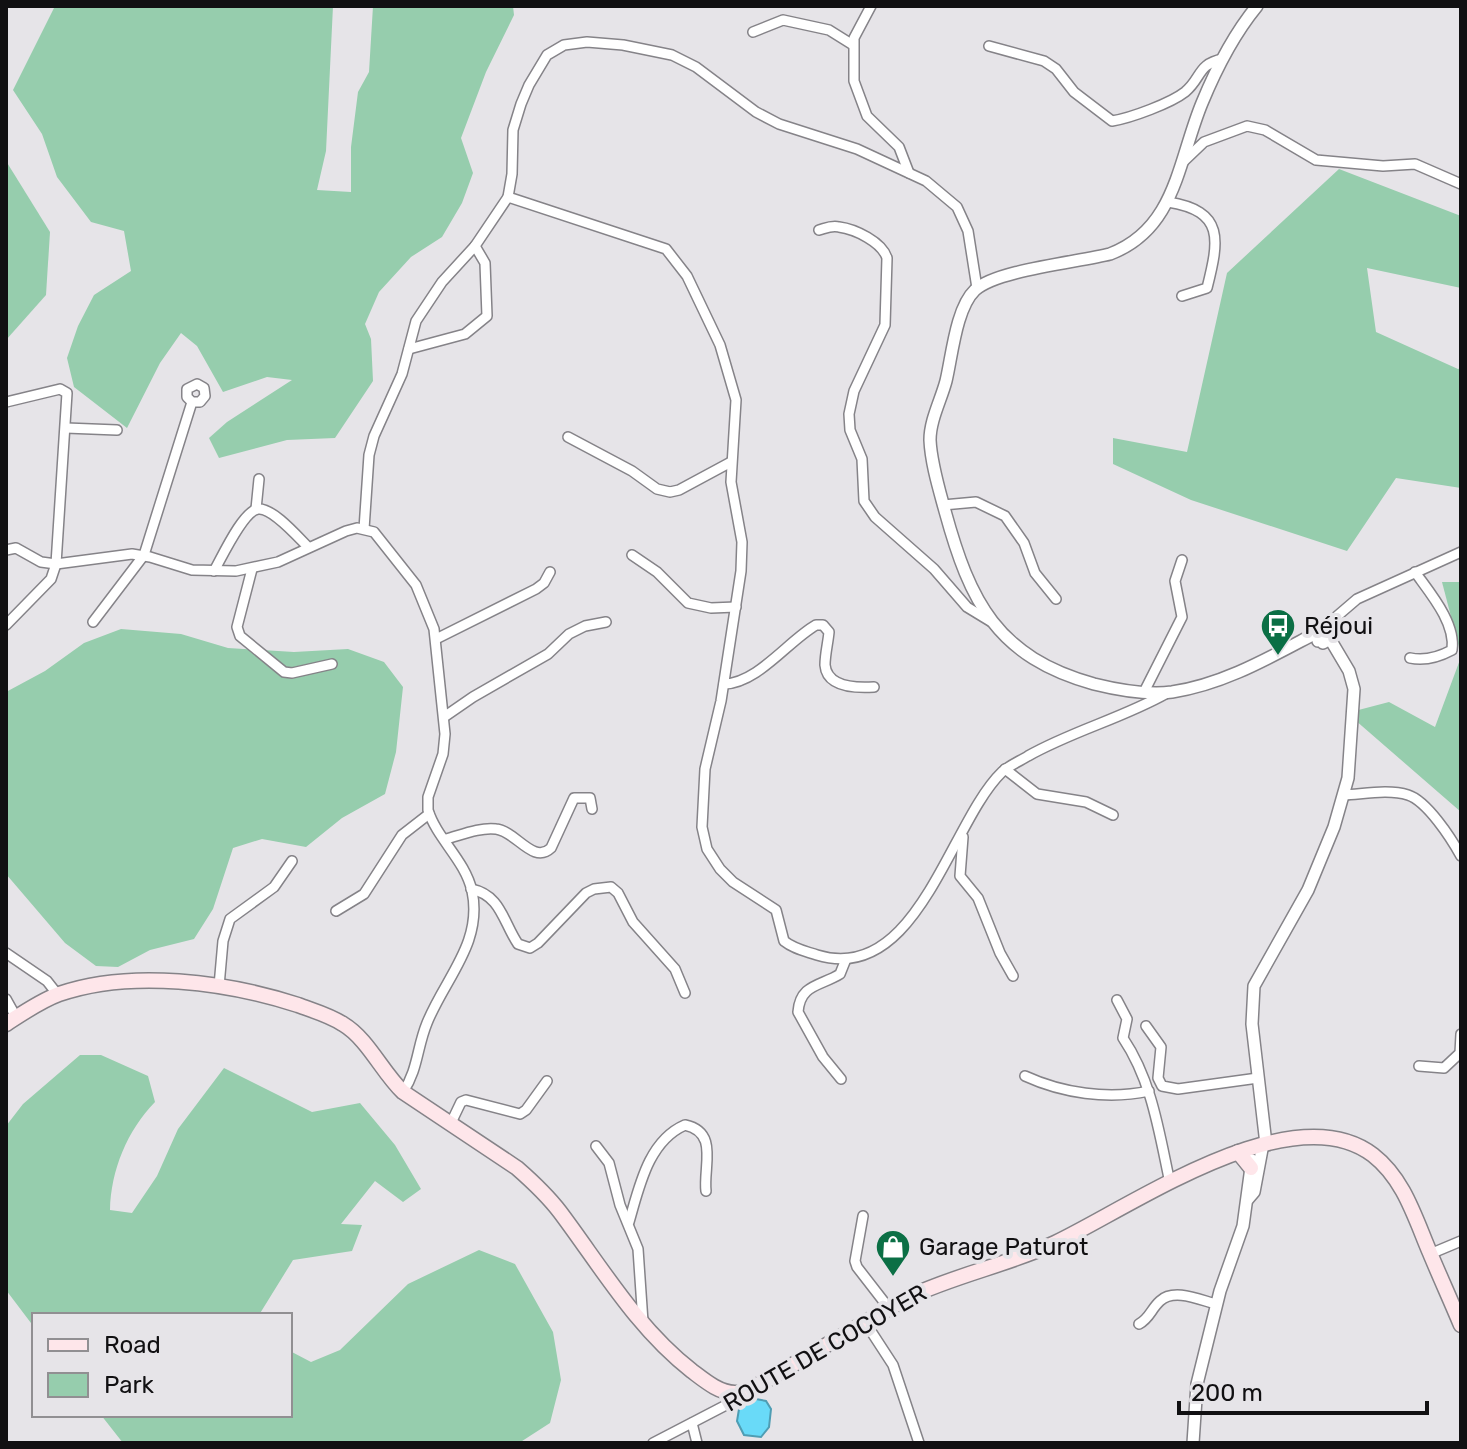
<svg xmlns="http://www.w3.org/2000/svg" width="1467" height="1449" viewBox="0 0 1467 1449" font-family="Rubik,sans-serif">
  <style>
    .green { fill: #96cdad }
    .water { fill: #69daf8; stroke: #4f9db3; stroke-width: 2 }
    .lines { fill: none; stroke-linecap: round; stroke-linejoin: round }
    .minor-casing { stroke: #858388; stroke-width: 12 }
    .tertiary-casing { stroke: #858388; stroke-width: 14 }
    .secondary-casing { stroke: #858388; stroke-width: 17 }
    .minor { stroke: #fff; stroke-width: 9 }
    .tertiary { stroke: #fff; stroke-width: 11 }
    .secondary { stroke: #fee6ea; stroke-width: 14 }
    .labels { text-anchor: middle; stroke-width: 8; stroke-linejoin: round; paint-order: stroke }
    .poi-label { font-size: 24px; fill: #111012; stroke: #e6e4e8; text-anchor: start }
    .street-label { font-size: 24px; fill: #111012; stroke: #e6e4e8 }
  </style>
  <rect width="100%" height="100%" fill="#e6e4e8"/>
  <g class="green">
    <path d="M55,6H333L326,151L317,190L351,192V147L358,92L369,72L373,6H513L514,15L486,72L461,138L473,173L462,203L442,237L411,257L379,292L365,324L371,339L373,381L335,438L287,440L219,458L209,438L227,422L292,380L267,377L223,392L197,346L181,333L160,363L127,428L74,387L67,358L78,326L94,295L131,271L124,231L91,222L57,177L42,134L13,90Z"/>
    <path d="M6,161L50,232L46,295L6,340Z"/>
    <path d="M1339,169L1461,216V288L1367,268L1376,332L1458,369L1461,368V488L1396,478L1347,551L1191,500L1113,464V438L1187,452L1227,273Z"/>
    <path d="M1442,582H1461V655Z"/>
    <path d="M121,629L181,634L228,648L294,652L348,649L384,662L403,687L396,752L385,794L342,818L306,847L262,839L233,848L213,909L194,939L150,950L118,967L96,966L65,943L6,874V692L45,671L84,643Z"/>
    <path d="M1461,657V812L1347,713L1389,702L1435,727Z"/>
    <path d="M80,1055H101L148,1076L155,1102C127,1131 111,1170 110,1210L132,1213L157,1176L178,1129L224,1068L312,1112L360,1103L395,1145L421,1189L403,1202L375,1181L341,1224L362,1225L352,1251L293,1260L259,1315H34V1327L6,1290V1126L23,1104Z"/>
    <path d="M479,1250L515,1264L553,1332L561,1380L550,1423L519,1443H123L101,1415H290V1351L311,1362L340,1350L408,1284Z"/>
  </g>
  <path class="water" d="M756,1399L766,1401L771,1409L769,1427L761,1437L744,1435L737,1421L740,1403Z"/>
  <g class="lines">
    <defs>
      <g id="minor">
        <path d="M871,6L854,38V81L867,116L899,147L909,173"/>
        <path d="M753,32L783,20L829,30L853,45"/>
        <path d="M989,46L1044,61L1056,69L1074,92L1112,121C1131,118 1171,103 1185,92C1202,78 1197,64 1223,59"/>
        <path d="M1182,163L1204,142L1247,126L1265,130L1316,160L1383,166L1415,164L1461,184"/>
        <path d="M508,197L666,249L687,276L720,345L736,400L731,482L742,542L741,571L721,701L705,769L702,827L707,849L720,869L733,882L776,910L784,941C794,949 805,951 817,955C917,986 950,822 1002,772C1010,765 1020,761 1028,756C1072,731 1123,718 1167,693"/>
        <path d="M1168,202C1225,211 1219,240 1207,288L1182,296"/>
        <path d="M819,230C826,228 832,225 839,227C855,229 882,242 887,258L885,325L854,391L849,414L850,430L862,459L864,501L875,517L934,569L967,607L990,621"/>
        <path d="M409,349L465,334L487,316L485,263L475,246"/>
        <path d="M6,402L60,389L67,393L56,564L51,579L6,625"/>
        <path d="M66,428L117,430"/>
        <path d="M568,437L632,471L657,489L670,492L679,490L731,462"/>
        <path d="M943,505L976,502L1005,516L1024,543L1035,573L1056,599"/>
        <path d="M256,509L259,479"/>
        <path d="M364,529L369,455L374,436L402,374L416,321L442,282L475,246L508,197L512,174L513,130L521,104L529,85L547,55L564,45L587,42L623,45L672,55L696,67L756,112L779,124L857,149L926,181L957,207L968,231L977,288"/>
        <path d="M6,550L16,548L41,562L56,564L132,554L150,557L192,570L236,571L278,562L346,531L357,528L374,532L416,585L434,629L445,734L443,754L428,797V810C437,839 465,860 472,891C483,943 445,978 427,1023C417,1047 418,1070 403,1092"/>
        <path d="M632,555L657,572L688,603L711,608L736,607"/>
        <path d="M252,569L237,627L240,636L284,672L292,673L332,664"/>
        <path d="M214,571C222,557 243,511 258,509C272,507 298,537 308,547"/>
        <path d="M93,622L144,555L192,402L187,397V389L197,384L204,388L205,396L200,402H192"/>
        <path d="M1322,629L1357,599L1461,552"/>
        <path d="M436,639L536,589L544,583L550,572"/>
        <path d="M1410,658C1424,661 1439,657 1452,650C1456,623 1430,593 1415,572"/>
        <path d="M724,684C758,683 788,641 816,625H823L829,632C828,643 825,654 825,665C827,688 858,688 874,687"/>
        <path d="M1144,692L1182,617L1175,581L1182,560"/>
        <path d="M444,717L473,697L548,654L569,634L585,626L606,622"/>
        <path d="M1005,769L1037,794L1086,802L1113,815"/>
        <path d="M1344,795C1364,794 1389,789 1408,795C1427,801 1451,838 1461,856"/>
        <path d="M963,837L960,876L978,898L1000,953L1013,976"/>
        <path d="M446,839C461,835 480,827 496,829C516,831 533,865 551,848L574,798H590L592,809"/>
        <path d="M471,889C501,895 503,922 518,944L530,948L538,943L586,893L594,889L611,887L618,893L633,922L675,969L685,993"/>
        <path d="M336,911L364,894L402,835L429,814"/>
        <path d="M6,953L47,981L58,995"/>
        <path d="M219,986L223,941L230,919L274,887L292,861"/>
        <path d="M6,999L16,1017"/>
        <path d="M1117,1000L1127,1019L1123,1038C1152,1081 1159,1132 1170,1183"/>
        <path d="M1146,1026L1161,1047L1158,1078L1162,1086L1178,1089L1258,1078"/>
        <path d="M1419,1066L1444,1068L1460,1053L1461,1034"/>
        <path d="M1025,1076C1062,1093 1108,1100 1149,1091"/>
        <path d="M841,1079L823,1057L798,1012C800,984 821,986 840,974L846,959"/>
        <path d="M450,1125L461,1102L466,1100L520,1114L526,1110L547,1081"/>
        <path d="M596,1146L609,1163L620,1205L638,1249L643,1322"/>
        <path d="M863,1216L855,1261L857,1267L888,1307"/>
        <path d="M629,1222C639,1188 648,1141 685,1125C719,1132 703,1167 706,1191"/>
        <path d="M1430,1254L1461,1241"/>
        <path d="M865,1322L893,1365L919,1443"/>
        <path d="M1139,1324C1150,1318 1151,1309 1160,1301C1174,1288 1200,1300 1216,1304"/>
        <path d="M692,1423L697,1443"/>
        <path d="M653,1443L730,1403L736,1393"/>
      </g>
      <g id="tertiary">
        <path d="M1257,6C1234,34 1216,69 1202,103C1178,161 1176,229 1110,254C1079,262 996,270 975,290C956,308 952,356 946,381C941,400 930,420 930,440C931,463 939,489 945,511C970,602 997,657 1094,684C1118,690 1147,695 1172,692C1225,684 1272,656 1318,632"/>
        <path d="M1318,641V632L1322,629L1328,630L1330,639L1323,643"/>
        <path d="M1266,1144L1252,1024L1254,986L1308,890L1334,827L1348,778L1354,689L1349,671L1330,639"/>
        <path d="M1248,1199L1254,1192L1263,1144"/>
        <path d="M1193,1443L1197,1384L1220,1291L1243,1226L1252,1160"/>
      </g>
      <g id="secondary">
        <path d="M6,1024C23,1013 40,1001 59,994C131,969 227,982 298,1005C314,1011 329,1015 343,1024C368,1039 382,1072 403,1092L517,1168C533,1182 547,1195 560,1212C602,1268 636,1327 692,1371C704,1380 719,1393 735,1393C741,1393 747,1390 753,1388L907,1298C955,1275 1007,1265 1055,1243C1131,1207 1292,1093 1373,1155C1404,1179 1415,1218 1430,1253C1440,1277 1451,1301 1461,1325"/>
        <path d="M1238,1152L1251,1168"/>
      </g>
    </defs>
    <use href="#minor" class="minor-casing"/>
    <use href="#tertiary" class="tertiary-casing"/>
    <use href="#secondary" class="secondary-casing"/>
    <use href="#minor" class="minor"/>
    <use href="#tertiary" class="tertiary"/>
    <use href="#secondary" class="secondary"/>
  </g>
  <defs>
    <symbol id="bus-pin" viewBox="-11 -11 22 30"><path d="M0 17L-7.5 6A9.5 9.5 0 1 1 7.5 6Z" fill="#0b6f45" stroke="#e6e4e8"/><path d="M-5-6H5V4H4V6H2V4H-2V6H-4V4H-5ZM-3.5-4V0h7V-4ZM-3.5 1.2v1.5H-2V1.2ZM2 1.2v1.5H3.5V1.2Z" fill="#fff"/></symbol>
    <symbol id="shop-pin" viewBox="-11 -11 22 30"><path d="M0 17L-7.5 6A9.5 9.5 0 1 1 7.5 6Z" fill="#0b6f45" stroke="#e6e4e8"/><path d="M-5-2.5h2.3a2.7 3.5 0 0 1 5.4 0H5L5.5 6h-11ZM-1.5-2.5h3a1.5 2.3 0 0 0-3 0Z" fill="#fff"/></symbol>
  </defs>
  <g fill-rule="evenodd">
    <use href="#bus-pin" x="1258" y="606" width="40" height="54"/>
    <use href="#shop-pin" x="873" y="1227" width="40" height="54"/>
  </g>
  <g class="labels">
    <g class="poi-label">
      <text x="1304" y="634">Réjoui</text>
      <text x="919" y="1255">Garage Paturot</text>
    </g>
    <g class="street-label">
      <text transform="translate(825 1348) rotate(-30)" y="8">ROUTE DE COCOYER</text>
    </g>
  </g>
  <rect width="1467" height="1449" fill="none" stroke="#111012" stroke-width="16"/>
  <rect x="32" y="1313" width="260" height="104" fill="#e6e4e8" stroke="#918f92" stroke-width="2"/>
  <rect x="48" y="1339" width="40" height="12" fill="#fee6ea" stroke="#918f92" stroke-width="2"/>
  <text x="104" y="1353" font-size="24" fill="#111012">Road</text>
  <rect x="48" y="1373" width="40" height="24" fill="#96cdad" stroke="#918f92" stroke-width="2"/>
  <text x="104" y="1393" font-size="24" fill="#111012">Park</text>
  <path d="M1179 1401v12h248v-12" fill="none" stroke="#111012" stroke-width="4"/>
  <text x="1191" y="1401" font-size="24" fill="#111012" stroke="#e6e4e8" stroke-width="6" paint-order="stroke">200 m</text>
</svg>
